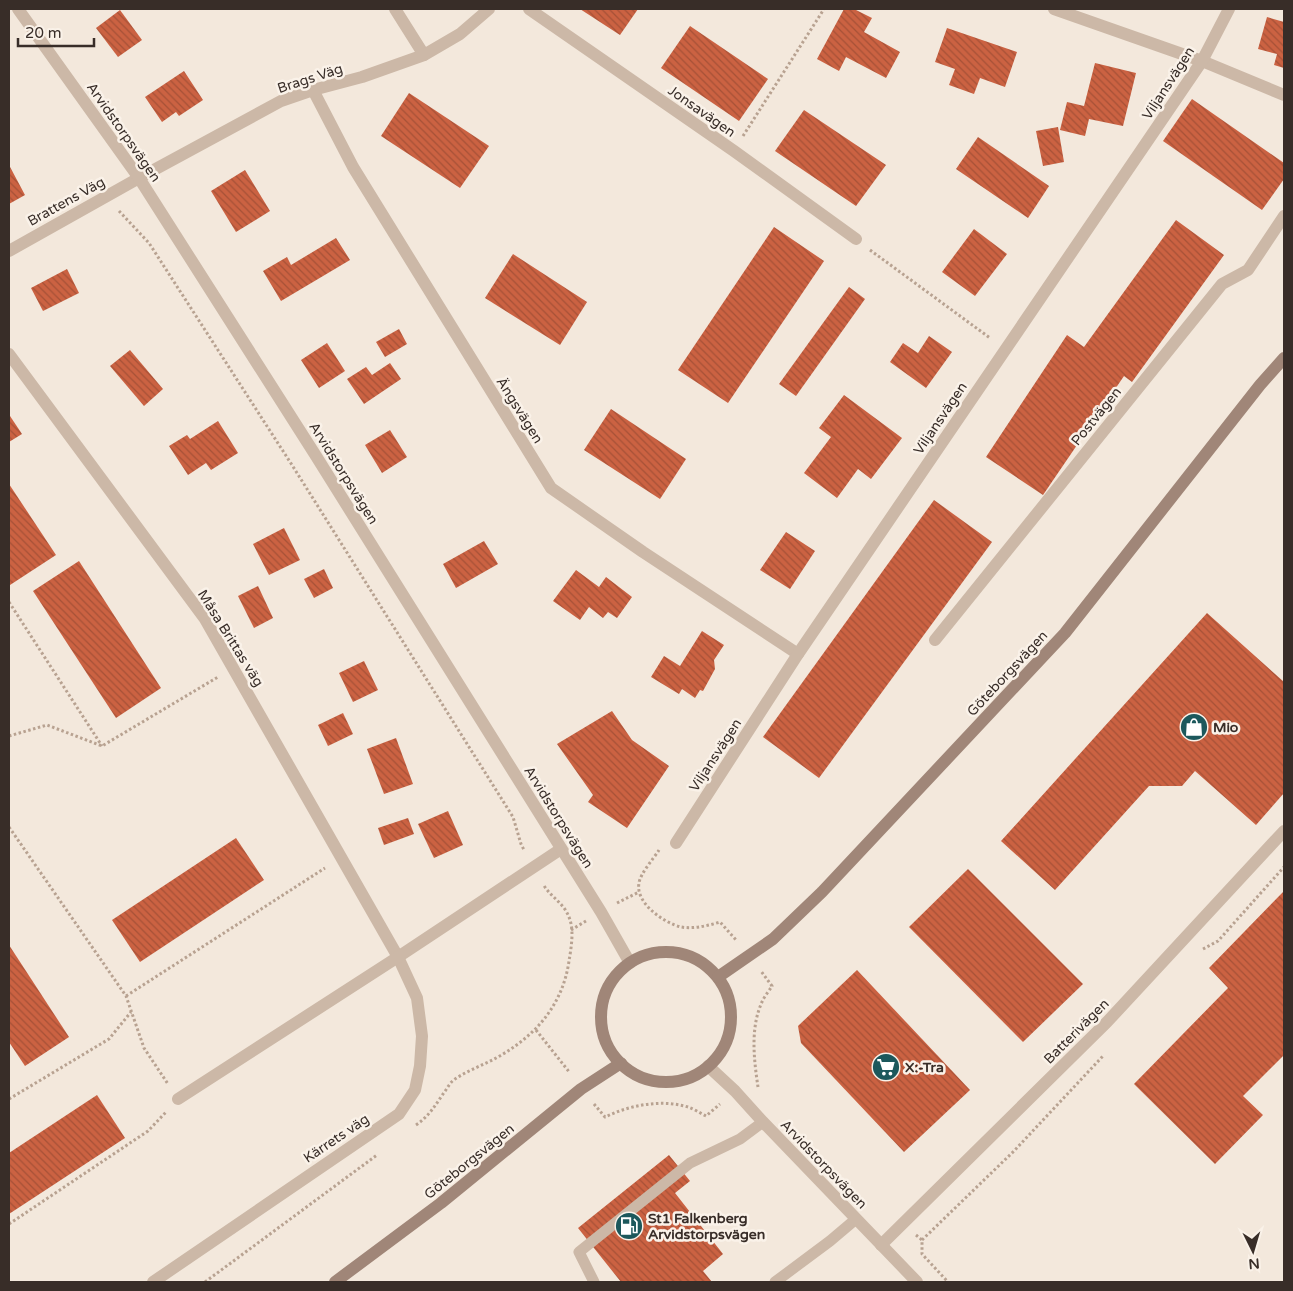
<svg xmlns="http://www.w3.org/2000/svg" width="1293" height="1291" viewBox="0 0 1293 1291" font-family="'Varela Round',sans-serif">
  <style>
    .building { fill: url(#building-back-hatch) }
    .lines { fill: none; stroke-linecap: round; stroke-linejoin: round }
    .path { stroke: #b8a291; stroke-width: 3; stroke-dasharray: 2.5 2.5; stroke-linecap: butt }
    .service { stroke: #ccb8a7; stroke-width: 11 }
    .minor { stroke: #ccb8a7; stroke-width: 12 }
    .tertiary { stroke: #ccb8a7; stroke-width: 12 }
    .secondary { stroke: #a08678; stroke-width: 12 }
    .labels { text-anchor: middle; stroke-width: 5; stroke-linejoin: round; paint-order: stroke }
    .street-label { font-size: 14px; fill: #382d28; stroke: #faf2e9 }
    .poi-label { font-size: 14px; font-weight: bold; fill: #382d28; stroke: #faf2e9; text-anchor: start }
  </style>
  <defs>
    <pattern id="building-back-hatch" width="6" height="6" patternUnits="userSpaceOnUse" patternTransform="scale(1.25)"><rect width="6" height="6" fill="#cb6242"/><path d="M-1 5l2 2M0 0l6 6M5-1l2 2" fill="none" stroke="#a65137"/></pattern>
  </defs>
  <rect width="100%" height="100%" fill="#f3e8dc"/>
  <g class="building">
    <path d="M580,9H638L620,35Z"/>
    <path d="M844,9H854L872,18L864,32L900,52L886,78L846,57L839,71L817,59Z"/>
    <path d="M120,10L142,40L118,57L96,28Z"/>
    <path d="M1267,17L1284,22V68L1274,65L1277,54L1258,49Z"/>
    <path d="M690,26L768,79L739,121L661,68Z"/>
    <path d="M947,28L1017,52L1005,87L980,78L974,94L949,85L955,69L935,62Z"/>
    <path d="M1095,63L1136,73L1123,126L1089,119L1085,136L1060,130L1067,102L1084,106Z"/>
    <path d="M184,71L203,100L179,116L176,112L162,122L145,97Z"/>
    <path d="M409,93L489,146L460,188L381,136Z"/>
    <path d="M1192,99L1284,163V179L1262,210L1163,141Z"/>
    <path d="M804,110L886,165L856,206L775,151Z"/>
    <path d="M1058,127L1064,162L1043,166L1036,131Z"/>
    <path d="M978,137L1049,186L1028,218L956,169Z"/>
    <path d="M9,165L25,195L9,204Z"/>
    <path d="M245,170L270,211L236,232L211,191Z"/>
    <path d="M1176,220L1224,255L1132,382L1124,376L1043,495L986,457L1067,335L1084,347Z"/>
    <path d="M774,227L824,261L728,403L678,370Z"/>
    <path d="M974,229L1007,254L975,296L942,272Z"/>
    <path d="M336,238L350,260L281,301L263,271L287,257L291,265Z"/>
    <path d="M513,254L587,302L560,345L485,298Z"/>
    <path d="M67,269L79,293L43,311L31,288Z"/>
    <path d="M849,287L865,299L796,396L779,384Z"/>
    <path d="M399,329L407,344L385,357L376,342Z"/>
    <path d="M929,336L952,352L926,388L890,362L903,343L918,353Z"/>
    <path d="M327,343L345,371L319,388L301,360Z"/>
    <path d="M130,350L163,389L144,406L110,366Z"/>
    <path d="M390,363L401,379L364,404L347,379L366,367L372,375Z"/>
    <path d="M844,395L902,438L871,479L858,469L837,498L804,473L831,437L819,428Z"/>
    <path d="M611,409L686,459L660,499L584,450Z"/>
    <path d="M9,416H10L22,434L9,442Z"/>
    <path d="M218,421L238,453L211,470L206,463L188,475L169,446L187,435L190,439Z"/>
    <path d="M390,430L407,457L382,473L365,445Z"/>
    <path d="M9,484L56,555L10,585L9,583Z"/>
    <path d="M934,500L992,542L819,778L763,737Z"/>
    <path d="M284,528L300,560L269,575L253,544Z"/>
    <path d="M786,532L815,551L790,589L760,570Z"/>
    <path d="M484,541L498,564L456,588L443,564Z"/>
    <path d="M79,561L161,688L116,718L33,591Z"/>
    <path d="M324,569L333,588L314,598L304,579Z"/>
    <path d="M576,570L599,587L606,577L632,597L617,618L608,612L603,618L589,607L580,620L553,601Z"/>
    <path d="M258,586L273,618L254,628L238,596Z"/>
    <path d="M1207,613L1284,682V793L1256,825L1195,771L1182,786H1149L1055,890L1001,841Z"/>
    <path d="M702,631L724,645L714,660L715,669L703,691L700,690L695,698L682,689L679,694L651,677L664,656L680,666Z"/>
    <path d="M364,661L378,690L353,702L339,673Z"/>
    <path d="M612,711L632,740L669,766L627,828L588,802L593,795L557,744Z"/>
    <path d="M343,713L353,734L328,746L318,725Z"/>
    <path d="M396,738L413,784L384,794L367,749Z"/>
    <path d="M448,811L463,845L434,858L418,824Z"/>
    <path d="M408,818L414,834L384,845L378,828Z"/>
    <path d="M236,838L264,880L140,962L112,920Z"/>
    <path d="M968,869L1083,984L1023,1042L909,927Z"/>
    <path d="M1284,891V1055L1243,1096L1263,1115L1215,1164L1134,1084L1228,988L1209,968Z"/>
    <path d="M9,945L69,1037L25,1066L9,1042Z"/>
    <path d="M857,970L970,1090L904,1152L801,1043L798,1026Z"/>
    <path d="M97,1095L125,1138L9,1214V1153Z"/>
    <path d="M669,1155L690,1181L675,1193L723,1254L703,1271L712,1282H621L578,1228Z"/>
  </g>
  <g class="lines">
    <g class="path">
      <path d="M743,136L824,9"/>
      <path d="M119,211L149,243L292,465L513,817L521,844L524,850"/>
      <path d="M870,250L990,338"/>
      <path d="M9,602L102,746"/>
      <path d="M9,736L47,725L102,746L218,677"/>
      <path d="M9,827L126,996L144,1048L168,1084"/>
      <path d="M659,850C654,858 640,874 639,883C635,903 664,923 681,927C694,929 707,926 720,922L737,941"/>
      <path d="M617,903L639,892"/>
      <path d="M571,930L586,921"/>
      <path d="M1203,949L1218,941L1284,867"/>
      <path d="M126,996L325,868"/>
      <path d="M536,1030L570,1073"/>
      <path d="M758,1087C754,1060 750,1028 762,1002C764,997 769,991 772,986L761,971"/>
      <path d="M9,1099L109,1039L131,1012"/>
      <path d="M594,1104L605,1117C630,1105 661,1099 688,1107C694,1109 700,1113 706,1116L720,1104"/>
      <path d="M416,1125C428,1117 435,1106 443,1094C447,1089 450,1082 455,1079C470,1069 487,1064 503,1054C538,1033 563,1003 569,961C571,949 574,932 570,920C565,903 551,898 543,884"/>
      <path d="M9,1224L148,1131L166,1112"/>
      <path d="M916,1235L922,1240V1254L948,1282"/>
      <path d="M922,1240L1014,1151L1103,1056"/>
      <path d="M205,1282L377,1155"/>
    </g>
    <g class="service">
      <path d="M594,1282L579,1252L690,1163L740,1139L763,1122"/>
      <path d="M775,1282L830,1241L856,1219"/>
    </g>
    <g class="minor">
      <path d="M395,9L424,55"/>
      <path d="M529,9L734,151L856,239"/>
      <path d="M1054,9L1202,61L1284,95"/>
      <path d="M313,90L353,167L551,488L643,552L798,654"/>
      <path d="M9,251L139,178L281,101L313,90L362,77L424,55L460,34L489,9"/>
      <path d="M9,354L205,619L398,957L417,998L422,1036L420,1066L415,1090L399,1114L153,1282"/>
      <path d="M935,640L1222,284L1248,270L1284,216"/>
      <path d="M676,843L798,654L1202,61L1229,9"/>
      <path d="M178,1099L398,957L561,849"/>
      <path d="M881,1245L1107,1022L1284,831"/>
    </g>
    <g class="tertiary">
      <path d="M18,9L139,178L316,456L601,912L630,963"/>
      <path d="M708,1066L735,1091L763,1122L917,1282"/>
    </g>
    <g class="secondary">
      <circle cx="666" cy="1017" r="65"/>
      <path d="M718,977L773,939L822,892L1065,633L1260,385L1284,358"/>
      <path d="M335,1282L441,1203L581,1089L621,1063"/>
    </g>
  </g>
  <defs>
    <symbol id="shop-disc" viewBox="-11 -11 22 22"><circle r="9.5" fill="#1c585c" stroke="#faf2e9"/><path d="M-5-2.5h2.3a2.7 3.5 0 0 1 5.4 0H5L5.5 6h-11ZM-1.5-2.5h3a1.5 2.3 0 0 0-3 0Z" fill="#fff"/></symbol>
    <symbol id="supermarket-disc" viewBox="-11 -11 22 22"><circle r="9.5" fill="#1c585c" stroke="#faf2e9"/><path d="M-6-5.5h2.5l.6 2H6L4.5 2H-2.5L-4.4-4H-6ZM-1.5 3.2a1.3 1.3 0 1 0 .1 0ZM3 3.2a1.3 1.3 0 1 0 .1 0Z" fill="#fff"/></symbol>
    <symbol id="fuel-disc" viewBox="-11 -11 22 22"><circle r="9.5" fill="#1c585c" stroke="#faf2e9"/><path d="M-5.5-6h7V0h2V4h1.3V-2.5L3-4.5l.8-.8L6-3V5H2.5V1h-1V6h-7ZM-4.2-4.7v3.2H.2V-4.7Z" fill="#fff"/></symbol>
  </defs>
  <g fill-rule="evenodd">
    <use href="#shop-disc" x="1178" y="711" width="32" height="32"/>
    <use href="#supermarket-disc" x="870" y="1051" width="32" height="32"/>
    <use href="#fuel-disc" x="613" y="1210" width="32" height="32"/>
  </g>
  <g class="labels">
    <g class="street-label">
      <text transform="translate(310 78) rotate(-18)" y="5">Brags Väg</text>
      <text transform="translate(1168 83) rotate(-57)" y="5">Viljansvägen</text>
      <text transform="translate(702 111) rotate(35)" y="5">Jonsavägen</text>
      <text transform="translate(124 132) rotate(55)" y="5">Arvidstorpsvägen</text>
      <text transform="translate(66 201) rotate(-29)" y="5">Brattens Väg</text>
      <text transform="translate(520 410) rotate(58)" y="5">Ängsvägen</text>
      <text transform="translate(1096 416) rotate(-51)" y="5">Postvägen</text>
      <text transform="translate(940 418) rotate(-56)" y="5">Viljansvägen</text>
      <text transform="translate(344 473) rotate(58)" y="5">Arvidstorpsvägen</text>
      <text transform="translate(231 638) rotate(58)" y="5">Måsa Brittas väg</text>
      <text transform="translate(1007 673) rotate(-47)" y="5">Göteborgsvägen</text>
      <text transform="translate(715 755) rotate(-57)" y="5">Viljansvägen</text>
      <text transform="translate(559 817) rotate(58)" y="5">Arvidstorpsvägen</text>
      <text transform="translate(1076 1031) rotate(-45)" y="5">Batterivägen</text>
      <text transform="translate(336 1138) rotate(-34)" y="5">Kärrets väg</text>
      <text transform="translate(469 1161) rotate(-39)" y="5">Göteborgsvägen</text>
      <text transform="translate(824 1164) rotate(46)" y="5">Arvidstorpsvägen</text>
    </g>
    <g class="poi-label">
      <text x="1213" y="732">Mio</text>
      <text x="905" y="1072">X:-Tra</text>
      <text x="648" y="1223">St1 Falkenberg<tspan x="648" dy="16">Arvidstorpsvägen</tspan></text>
    </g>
  </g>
  <rect width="1293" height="1291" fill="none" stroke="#382d28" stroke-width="20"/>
  <g transform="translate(1253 1251) rotate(175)" stroke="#faf2e9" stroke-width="4" paint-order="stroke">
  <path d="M0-4L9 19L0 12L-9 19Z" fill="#382d28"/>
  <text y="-8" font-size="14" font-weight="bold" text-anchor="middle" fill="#382d28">N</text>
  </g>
  <path d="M18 38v8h76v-8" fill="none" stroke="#382d28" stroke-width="2.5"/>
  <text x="25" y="38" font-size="15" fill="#382d28" stroke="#faf2e9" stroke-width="4" paint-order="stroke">20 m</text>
</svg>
